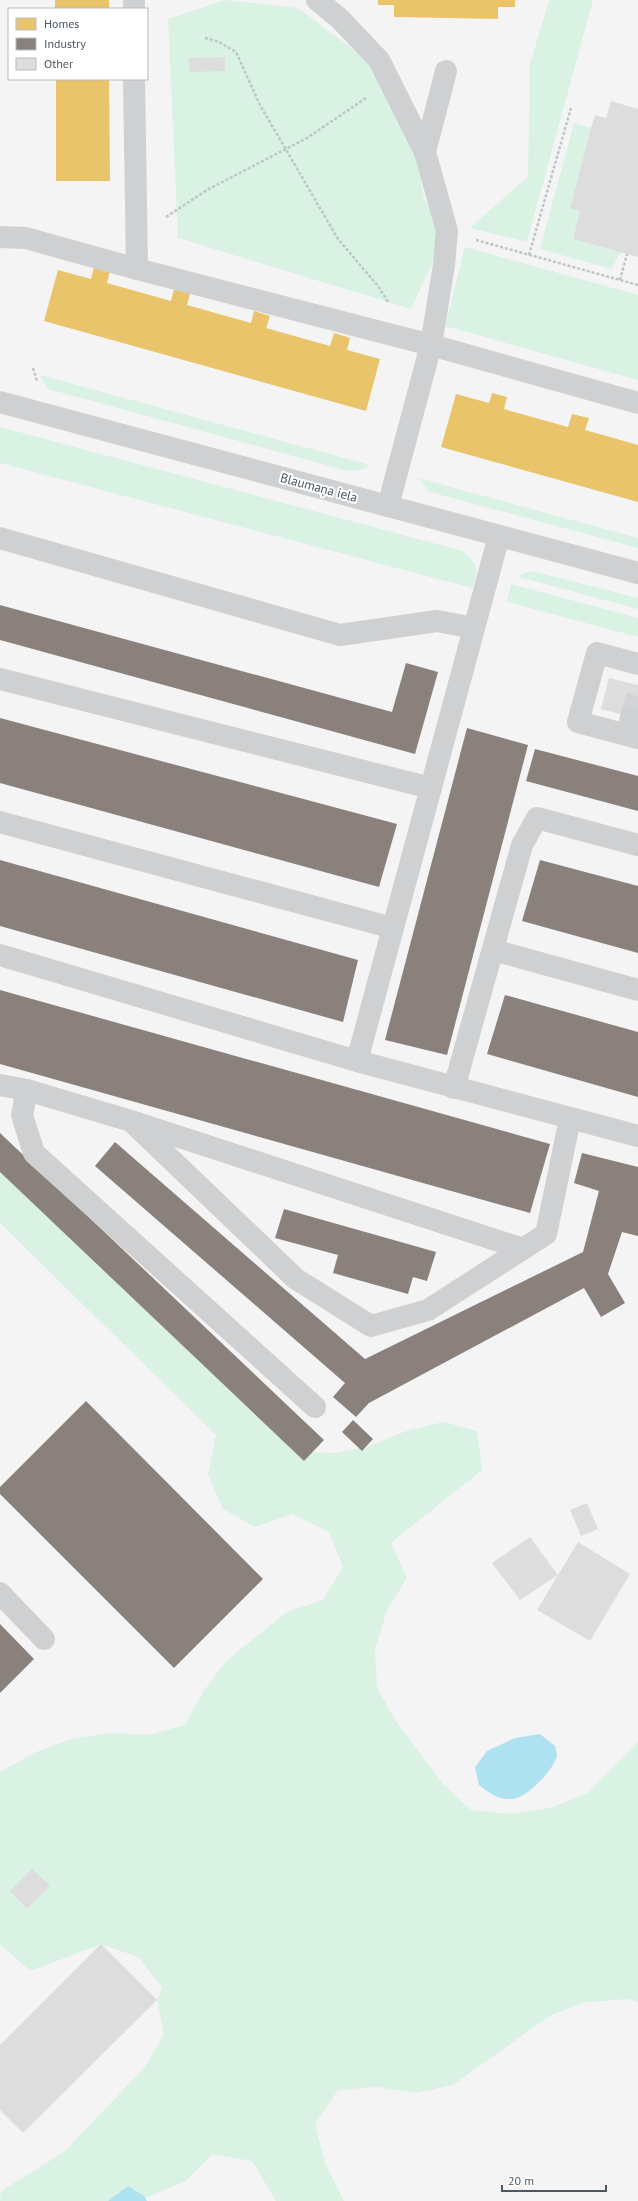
<svg xmlns="http://www.w3.org/2000/svg" width="638" height="2201" viewBox="0 0 638 2201" font-family="'PT Sans',sans-serif">
  <style>
    .green { fill: #d9f2e3 }
    .water { fill: #aee2f0 }
    .homes { fill: #e9c46a }
    .industry { fill: #8a817c }
    .building { fill: #ddddde }
    .lines { fill: none; stroke-linecap: round; stroke-linejoin: round }
    .minor-tunnel { stroke: #d2d4d7; stroke-width: 22; stroke-dasharray: 22 11; stroke-linecap: butt }
    .path { stroke: #bcc7c4; stroke-width: 2.5; stroke-dasharray: 3 2; stroke-linecap: butt }
    .minor { stroke: #ced0d2; stroke-width: 22 }
    .labels { text-anchor: middle; stroke-width: 4; stroke-linejoin: round; paint-order: stroke }
    .street-label { font-size: 13px; fill: #4a5661; stroke: #fff }
  </style>
  <rect width="100%" height="100%" fill="#f4f4f4"/>
  <g class="green">
    <path d="M224,0L298,8L366,59L393,107L418,163L424,199L447,231L411,309L178,238L168,19Z"/>
    <path d="M549,0H593L527,242L470,228L528,176L530,64Z"/>
    <path d="M574,123L591,128L571,209L580,211L573,239L621,252L611,269L540,249Z"/>
    <path d="M465,247L638,295V380L445,326Z"/>
    <path d="M40,376H44L370,465L364,469L348,471L48,389Z"/>
    <path d="M0,427L463,551C476,562 481,571 472,588L0,463Z"/>
    <path d="M418,478L638,538V548L430,492Z"/>
    <path d="M532,571L638,598V609L519,577L523,573Z"/>
    <path d="M511,584L638,618V637L507,602Z"/>
    <path d="M0,1162L296,1451L333,1453L370,1446L406,1431L443,1422L477,1431L482,1470L391,1543L407,1578L387,1610L375,1649L377,1688L396,1721L442,1783L471,1810L509,1814L550,1808L586,1794L638,1742V2002L628,1999L587,2002L551,2015L453,2085L416,2093L378,2087L338,2090L315,2124L325,2163L344,2201H276L252,2161L213,2154L186,2181L138,2201H0L1,2191L64,2152L144,2068L164,2035L157,2000L162,1988L138,1957L101,1944L31,1971L0,1945V1772L36,1752L71,1739L110,1733L148,1735L185,1725L203,1692L226,1661L287,1612L323,1600L343,1567L329,1532L292,1514L255,1527L223,1509L208,1474L216,1435L0,1223Z"/>
  </g>
  <g class="water">
    <path d="M540,1734L555,1746C555,1749 557,1752 557,1755C555,1769 526,1799 512,1799C498,1800 489,1793 479,1785L475,1767L487,1751L515,1738Z"/>
    <path d="M128,2186L144,2196L147,2201H108Z"/>
  </g>
  <g class="homes">
    <rect x="55" y="0" width="54" height="9"/>
    <path d="M378,0H515V7H498V19L394,17V5H378Z"/>
    <path d="M56,79H109L110,181H56Z"/>
    <path d="M94,267L110,271L107,283L171,301L174,289L190,293L187,305L251,323L254,311L270,316L266,328L330,346L334,333L350,338L347,350L380,359L366,411L44,321L58,270L91,279Z"/>
    <path d="M492,393L507,397L504,409L568,427L572,414L589,418L585,430L638,445V502L441,447L456,394L489,403Z"/>
  </g>
  <g class="industry">
    <path d="M0,605L392,712L406,663L438,672L415,754L0,640Z"/>
    <path d="M0,718L397,824L379,887L0,783Z"/>
    <path d="M467,728L528,745L447,1055L385,1040Z"/>
    <path d="M535,749L638,776V811L526,781Z"/>
    <path d="M0,860L358,960L343,1022L0,926Z"/>
    <path d="M540,860L638,886V953L522,921Z"/>
    <path d="M0,990L550,1144L530,1213L0,1064Z"/>
    <path d="M505,995L638,1032V1097L487,1054Z"/>
    <path d="M0,1133L324,1440L304,1461L0,1172Z"/>
    <path d="M115,1142L365,1359L583,1252L599,1191L574,1183L582,1153L638,1167V1236L622,1232L608,1274L625,1303L601,1317L584,1288L369,1403L356,1417L333,1397L345,1383L95,1166Z"/>
    <path d="M284,1209L436,1252L427,1281L413,1277L408,1294L333,1273L338,1255L275,1238Z"/>
    <path d="M86,1401L263,1579L174,1668L0,1494V1487Z"/>
    <path d="M353,1420L373,1439L362,1451L342,1432Z"/>
    <path d="M0,1624L34,1659L0,1693Z"/>
  </g>
  <g class="building">
    <path d="M225,57V71L190,72L189,58Z"/>
    <path d="M611,101L638,109V257L573,239L580,211L570,209L591,128L595,115L606,118Z"/>
    <path d="M609,678L638,685V719L601,709Z"/>
    <path d="M587,1503L598,1529L581,1536L570,1510Z"/>
    <path d="M530,1537L558,1575L520,1600L492,1563Z"/>
    <path d="M578,1542L630,1574L590,1641L537,1610Z"/>
    <path d="M32,1869L50,1886L27,1909L10,1891Z"/>
    <path d="M101,1944L157,2000L23,2133L0,2110V2045Z"/>
  </g>
  <g class="lines">
    <path class="minor-tunnel" d="M631,717L638,694"/>
    <g class="path">
      <path d="M205,38L219,42L236,52L260,105L338,239L378,286L388,302"/>
      <path d="M166,217L207,190L307,138L366,98"/>
      <path d="M476,240L638,285"/>
      <path d="M529,255L571,108"/>
      <path d="M620,280L627,254"/>
      <path d="M33,368L37,381"/>
    </g>
    <g class="minor">
      <path d="M134,0V9"/>
      <path d="M317,0L339,18L379,60L425,152"/>
      <path d="M134,79L137,269"/>
      <path d="M0,237L26,238L40,242L137,269L431,345L638,403"/>
      <path d="M0,402L638,573"/>
      <path d="M388,506L431,345L444,265L447,231L425,152L446,71"/>
      <path d="M0,538L340,635L437,621L474,628"/>
      <path d="M638,664L597,653L578,722L638,738"/>
      <path d="M0,679L431,788"/>
      <path d="M627,735L631,717"/>
      <path d="M0,822L393,928"/>
      <path d="M493,950L638,990"/>
      <path d="M0,955L357,1061L638,1136"/>
      <path d="M357,1061L499,536"/>
      <path d="M0,1085L27,1090L131,1121L523,1249"/>
      <path d="M454,1088L522,845L537,818L638,845"/>
      <path d="M27,1090L22,1115L34,1153L315,1407"/>
      <path d="M131,1121L296,1279L371,1326L428,1310L546,1234L570,1119"/>
      <path d="M0,1593L44,1639"/>
    </g>
  </g>
  <g class="labels">
    <g class="street-label">
      <text transform="translate(319 487) rotate(15)" y="5">Blaumaņa iela</text>
    </g>
  </g>
  <rect x="8" y="8" width="140" height="72" fill="#ffffff" stroke="#b7bbc0"/>
  <rect x="16" y="18" width="20" height="12" fill="#e9c46a" stroke="#b7bbc0"/>
  <text x="44" y="28" font-size="12" fill="#4a5661">Homes</text>
  <rect x="16" y="38" width="20" height="12" fill="#8a817c" stroke="#b7bbc0"/>
  <text x="44" y="48" font-size="12" fill="#4a5661">Industry</text>
  <rect x="16" y="58" width="20" height="12" fill="#ddddde" stroke="#b7bbc0"/>
  <text x="44" y="68" font-size="12" fill="#4a5661">Other</text>
  <path d="M502 2185v6h104v-6" fill="none" stroke="#4a5661" stroke-width="2"/>
  <text x="508" y="2185" font-size="12" fill="#4a5661" stroke="#ffffff" stroke-width="3" paint-order="stroke">20 m</text>
</svg>
